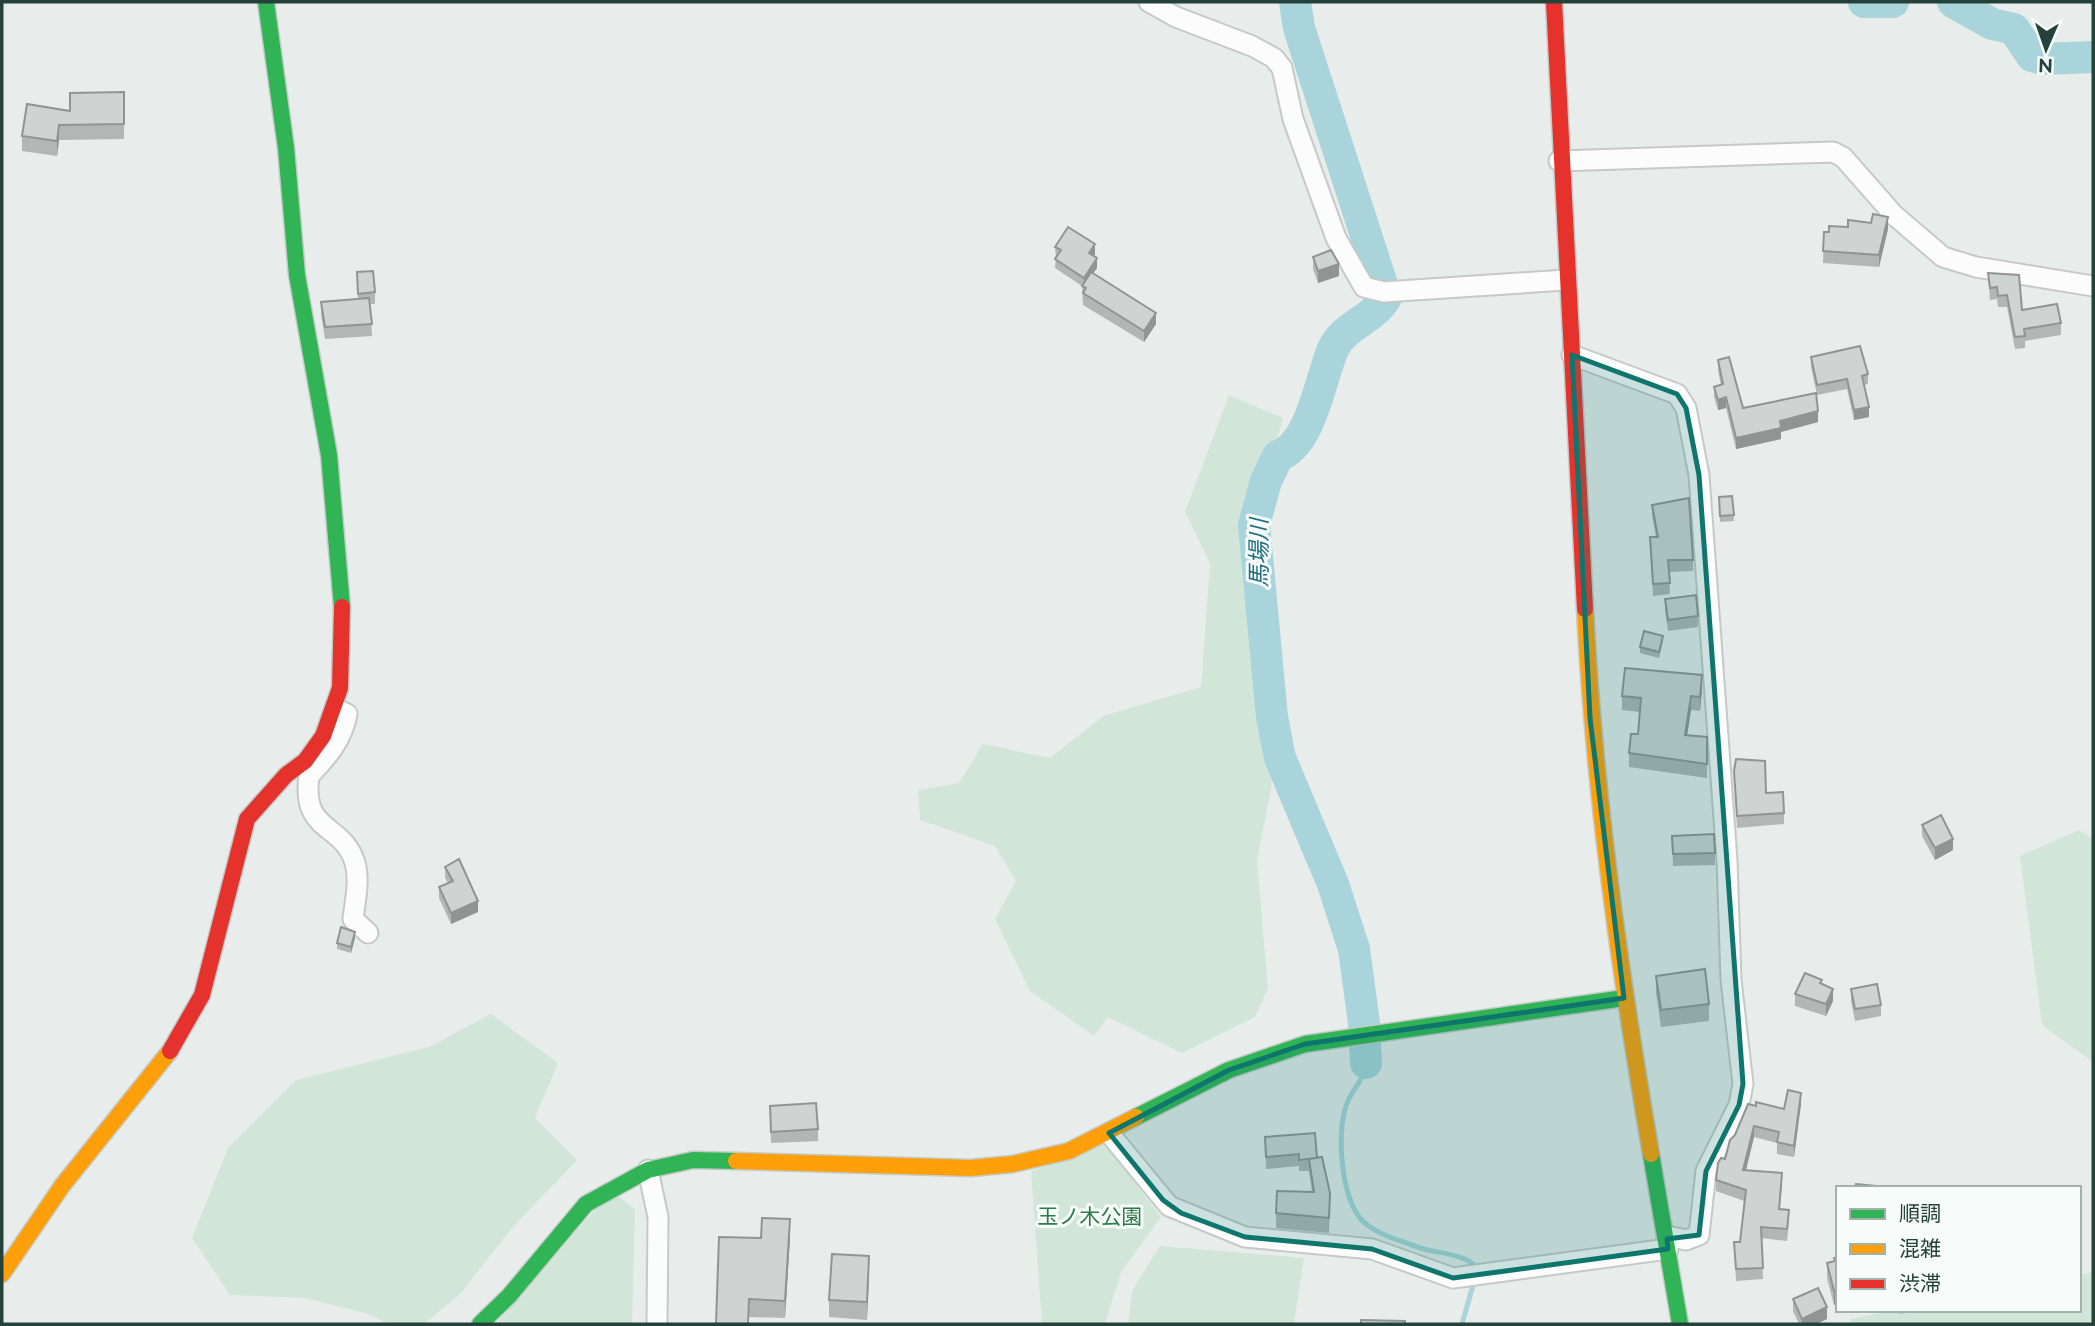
<svg xmlns="http://www.w3.org/2000/svg" width="2095" height="1326" viewBox="0 0 2095 1326" font-family="Raleway,'Noto Sans JP',sans-serif">
  <style>
    .green { fill: #d1e6d8 }
    .lines { fill: none; stroke-linecap: round; stroke-linejoin: round }
    .stream { stroke: #a9d4db; stroke-width: 5 }
    .river { stroke: #a9d4db; stroke-width: 32 }
    .street-casing { stroke: #c5cac8; stroke-width: 23 }
    .fast-casing { stroke: #c3cbc8; stroke-width: 19 }
    .slow-casing { stroke: #c3cbc8; stroke-width: 19 }
    .jam-casing { stroke: #c3cbc8; stroke-width: 19 }
    .street { stroke: #fcfcfc; stroke-width: 19 }
    .fast { stroke: #30b455; stroke-width: 16 }
    .slow { stroke: #ff9f0a; stroke-width: 16 }
    .jam { stroke: #e5322d; stroke-width: 16 }
    .wall { fill: #b2b6b5 }
    .shaded-wall { fill: #919493 }
    .building { fill: #cfd4d2; stroke: #919493; stroke-width: 2 }
    .marked { fill: #0f766e; fill-opacity: 0.2; stroke: #0f766e; stroke-width: 5; stroke-linejoin: round }
    .labels { text-anchor: middle; stroke-width: 6; stroke-linejoin: round; paint-order: stroke }
    .park-label { font-size: 21px; fill: #2d7a4b; stroke: #f7fbf9 }
    .water-label { font-size: 23px; font-style: italic; fill: #1c6f80; stroke: #f7fbf9 }
  </style>
  <rect width="100%" height="100%" fill="#e8edeb"/>
  <g class="green">
    <path d="M1229,395L1283,418L1249,540L1256,679L1272,784L1257,860L1268,988L1255,1017L1182,1053L1108,1017L1094,1036L1030,991L995,919L1016,881L995,846L920,820L918,790L959,783L983,744L1050,758L1103,716L1201,687L1210,563L1185,512Z"/>
    <path d="M2079,830L2093,839V1062L2042,1025L2020,856Z"/>
    <path d="M491,1014L558,1063L535,1118L577,1160L512,1228L460,1294L424,1324H389L365,1313L305,1298L230,1295L192,1238L228,1148L296,1080L429,1047Z"/>
    <path d="M1105,1144L1161,1217L1121,1272L1105,1324H1042L1031,1171Z"/>
    <path d="M611,1191L635,1209L632,1324H496Z"/>
    <path d="M1160,1246L1304,1258L1294,1324H1128L1132,1291Z"/>
    <path d="M2093,1272V1324H1852L1850,1319L1898,1310H2079V1275Z"/>
  </g>
  <g class="lines">
    <g class="stream">
      <path d="M1366,1063C1364,1081 1351,1090 1346,1106C1336,1135 1341,1204 1366,1224C1381,1236 1402,1241 1420,1248C1436,1253 1465,1254 1475,1266"/>
      <path d="M1462,1324L1474,1282"/>
    </g>
    <g class="river">
      <path d="M1295,2L1299,28L1386,297C1375,319 1344,325 1333,349C1320,380 1311,445 1278,456L1266,481L1254,525L1272,717L1280,758L1333,884L1354,949L1364,1023L1366,1063"/>
      <path d="M1864,2H1893"/>
      <path d="M1953,2L1992,24L2014,29L2032,56L2043,59L2093,57"/>
    </g>
    <defs>
      <g id="street">
        <path d="M1149,2L1176,17L1252,46L1274,58L1282,68L1293,119L1336,238L1364,287L1384,292L1566,280"/>
        <path d="M1559,161L1833,152L1843,157L1894,215L1943,257L1976,267L2093,286"/>
        <path d="M1572,355L1677,394L1686,408L1699,475L1727,860L1731,980L1743,1084L1739,1105L1706,1171L1699,1235L1686,1240L1667,1236"/>
        <path d="M335,708L347,714C342,741 327,757 309,776C301,834 343,822 355,863C360,880 355,902 353,919L368,933"/>
        <path d="M1109,1133L1169,1206L1245,1237L1372,1249L1453,1278L1668,1249"/>
        <path d="M648,1170L658,1217L657,1324"/>
      </g>
      <g id="fast">
        <path d="M266,2L286,148L297,275L329,455L342,607"/>
        <path d="M1136,1117L1229,1070L1305,1044L1624,998"/>
        <path d="M1651,1154L1680,1324"/>
        <path d="M480,1324L509,1296L586,1204L648,1170L693,1160L736,1161"/>
      </g>
      <g id="slow">
        <path d="M1585,609C1594,792 1620,973 1651,1154"/>
        <path d="M736,1161L971,1168L1013,1164L1069,1151L1136,1117"/>
        <path d="M2,1274L62,1186L170,1051"/>
      </g>
      <g id="jam">
        <path d="M1554,2L1585,609"/>
        <path d="M170,1051L202,995L247,819L286,775L305,761L323,736L340,688L342,607"/>
      </g>
    </defs>
    <use href="#street" class="street-casing"/>
    <use href="#fast" class="fast-casing"/>
    <use href="#slow" class="slow-casing"/>
    <use href="#jam" class="jam-casing"/>
    <use href="#street" class="street"/>
    <use href="#fast" class="fast"/>
    <use href="#slow" class="slow"/>
    <use href="#jam" class="jam"/>
  </g>
  <g class="wall">
    <path d="M124,92V139L59,140L57,156L22,151V136L70,110Z"/>
    <path d="M1888,229L1879,267L1823,263L1824,232Z"/>
    <path d="M1055,247L1095,254L1093,256L1097,268L1093,273L1156,324L1144,342L1083,305L1082,286L1055,268L1056,257Z"/>
    <path d="M1313,257L1339,276L1318,283L1313,269Z"/>
    <path d="M357,272L375,292V304H370L372,336L325,339L321,314V302L358,299Z"/>
    <path d="M1988,273L2022,310L2061,323V335L2025,341V348L2015,349L2007,307H1998L1997,299L1990,300Z"/>
    <path d="M1811,357L1868,374V384L1864,385L1869,417L1854,420L1847,389L1817,395L1811,367Z"/>
    <path d="M1718,360L1743,408L1818,422L1781,432V439L1736,449L1726,408L1718,410L1714,397V387L1721,385L1718,371Z"/>
    <path d="M1732,496L1734,521L1720,522L1719,497Z"/>
    <path d="M1652,505L1693,560V571L1669,572L1670,594L1653,596L1650,537H1656L1652,516Z"/>
    <path d="M1665,599L1698,616V627L1668,631L1665,611Z"/>
    <path d="M1663,642L1659,658L1640,653V647Z"/>
    <path d="M1702,689L1700,711L1691,710L1687,735L1707,737V778L1629,767V753L1638,734L1640,712L1622,710V696Z"/>
    <path d="M1734,771L1766,793L1784,813V824L1737,828Z"/>
    <path d="M1922,825L1953,850L1935,860L1922,836Z"/>
    <path d="M1672,836L1715,853V865L1673,866Z"/>
    <path d="M445,867L478,912L451,924L439,898V887L448,883L445,878Z"/>
    <path d="M355,938L351,953L337,949V943Z"/>
    <path d="M1656,976L1709,1004V1021L1661,1027L1656,993Z"/>
    <path d="M1851,989L1881,1005V1016L1855,1021L1851,1001Z"/>
    <path d="M1795,994L1833,1001L1826,1016L1795,1006Z"/>
    <path d="M1801,1104L1794,1157L1777,1154V1143L1754,1137L1746,1170L1782,1185L1780,1209L1789,1222L1787,1241L1761,1238L1763,1279L1736,1281L1734,1242H1740L1744,1201L1716,1191V1180L1735,1135L1756,1106L1784,1109Z"/>
    <path d="M770,1106L818,1129V1141L771,1143Z"/>
    <path d="M1265,1137L1317,1158L1330,1208L1329,1233L1276,1228V1213L1312,1192L1309,1171H1299V1166L1266,1169Z"/>
    <path d="M790,1237L785,1318L749,1317V1324H716L761,1238Z"/>
    <path d="M1838,1257L1834,1305L1827,1278V1263L1834,1261V1258Z"/>
    <path d="M869,1273L867,1320L829,1317V1300Z"/>
    <path d="M1793,1299L1827,1319L1816,1324H1799L1793,1311Z"/>
    <path d="M1900,1310H1916V1311L1900,1314Z"/>
  </g>
  <g class="shaded-wall">
    <path d="M59,125V140L57,156V141Z"/>
    <path d="M1888,217V229L1879,267V255Z"/>
    <path d="M1095,244V254L1089,263V253Z"/>
    <path d="M1097,258V268L1084,287V278Z"/>
    <path d="M1339,264V276L1318,283V271Z"/>
    <path d="M1156,313V324L1144,342V331Z"/>
    <path d="M1726,397V408L1718,410V400Z"/>
    <path d="M1869,407V417L1854,420V410Z"/>
    <path d="M1818,411V422L1781,432V439L1736,449V438L1780,421Z"/>
    <path d="M1702,675V689L1700,711V697Z"/>
    <path d="M1691,696V710L1685,749V735Z"/>
    <path d="M1953,839V850L1935,860V848Z"/>
    <path d="M478,901V912L451,924V913Z"/>
    <path d="M355,932V938L351,953V947Z"/>
    <path d="M1833,989V1001L1826,1016V1004Z"/>
    <path d="M1801,1093V1104L1794,1157V1146Z"/>
    <path d="M1754,1126V1137L1743,1182V1170Z"/>
    <path d="M790,1219V1237L785,1318V1301Z"/>
    <path d="M869,1256V1273L867,1320V1302Z"/>
    <path d="M1838,1290V1304L1834,1305V1291Z"/>
    <path d="M1827,1307V1319L1816,1324H1802V1319Z"/>
  </g>
  <g class="building">
    <path d="M124,92V124L59,125L57,141L22,136L27,104L70,111V93Z"/>
    <path d="M1873,214L1888,217L1879,255L1823,251L1824,232H1829V226L1848,227V220L1871,223Z"/>
    <path d="M1068,227L1095,244L1089,253L1097,258L1084,278L1055,259L1061,250L1055,247Z"/>
    <path d="M1331,250L1339,264L1318,271L1313,257Z"/>
    <path d="M373,271L375,292L358,294L357,272Z"/>
    <path d="M1091,272L1156,313L1144,331L1083,293L1086,288L1082,286Z"/>
    <path d="M1988,273L2019,275L2022,310L2057,304L2061,323L2024,329L2025,336L2015,337L2007,295L1998,296L1997,287L1990,288Z"/>
    <path d="M369,298L372,324L325,327L321,302Z"/>
    <path d="M1860,346L1868,374L1862,376L1869,407L1854,410L1847,379L1817,385L1811,357Z"/>
    <path d="M1729,357L1743,408L1816,393L1818,411L1780,421L1781,428L1736,438L1726,397L1718,400L1714,387L1723,384L1718,360Z"/>
    <path d="M1732,496L1734,515L1720,516L1719,497Z"/>
    <path d="M1689,498L1693,560H1668L1670,583L1653,584L1650,537H1658L1652,505Z"/>
    <path d="M1696,595L1698,616L1668,620L1665,599Z"/>
    <path d="M1644,631L1663,636L1659,652L1640,647Z"/>
    <path d="M1625,668L1702,675L1700,697L1691,696L1685,735L1707,737V764L1629,753L1631,734H1638L1641,698L1622,696Z"/>
    <path d="M1736,759L1765,761L1766,793L1783,792L1784,813L1737,816L1734,771Z"/>
    <path d="M1941,815L1953,839L1935,848L1922,825Z"/>
    <path d="M1714,834L1715,853L1673,854L1672,836Z"/>
    <path d="M459,859L478,901L451,913L439,887L453,881L445,867Z"/>
    <path d="M341,927L355,932L351,947L337,943Z"/>
    <path d="M1705,969L1709,1004L1661,1010L1656,976Z"/>
    <path d="M1805,973L1822,980L1820,983L1833,989L1826,1004L1795,994Z"/>
    <path d="M1877,984L1881,1005L1855,1009L1851,989Z"/>
    <path d="M1788,1090L1801,1093L1794,1146L1777,1142L1779,1132L1754,1126L1743,1170L1782,1173L1779,1209L1789,1210L1787,1229L1761,1227L1763,1268L1736,1269L1734,1242H1740L1746,1190L1716,1180L1718,1163L1721,1158L1725,1159L1730,1140L1735,1135L1748,1104L1756,1106V1102L1784,1109Z"/>
    <path d="M816,1103L818,1129L771,1132L770,1106Z"/>
    <path d="M1315,1133L1317,1158L1299,1160V1154L1266,1157L1265,1137Z"/>
    <path d="M1322,1157L1330,1193L1329,1218L1276,1213L1277,1191L1314,1192L1309,1159Z"/>
    <path d="M1856,1184L1887,1187L1855,1188Z"/>
    <path d="M762,1218L790,1219L785,1301L749,1299L748,1324H716L719,1237L761,1238Z"/>
    <path d="M832,1254L869,1256L867,1302L829,1300Z"/>
    <path d="M1838,1257V1290L1834,1291L1827,1263L1835,1261L1834,1258Z"/>
    <path d="M1818,1288L1827,1307L1802,1319L1793,1299Z"/>
    <path d="M1361,1320L1405,1321V1324H1361Z"/>
  </g>
  <path class="marked" d="M1572,355L1677,394L1686,408L1699,475L1743,1084L1739,1105L1706,1171L1699,1235L1667,1239L1668,1249L1453,1278L1372,1249L1245,1237L1181,1213L1163,1200L1109,1133L1229,1070L1305,1044L1624,998L1590,718Z"/>
  <g class="labels">
    <g class="park-label">
      <text x="1090" y="1224">玉ノ木公園</text>
    </g>
    <g class="water-label">
      <text transform="translate(1259 553) rotate(-90)" y="8">馬場川</text>
    </g>
  </g>
  <rect width="2095" height="1326" fill="none" stroke="#24423a" stroke-width="7"/>
  <rect x="1836" y="1186" width="245" height="126" fill="#f7fbf9" stroke="#a3b1ad" stroke-width="2"/>
  <rect x="1850" y="1209" width="35" height="10" fill="#30b455" stroke="#a3b1ad" stroke-width="2"/>
  <text x="1899" y="1221" font-size="21" fill="#24423a">順調</text>
  <rect x="1850" y="1244" width="35" height="10" fill="#ff9f0a" stroke="#a3b1ad" stroke-width="2"/>
  <text x="1899" y="1256" font-size="21" fill="#24423a">混雑</text>
  <rect x="1850" y="1279" width="35" height="10" fill="#e5322d" stroke="#a3b1ad" stroke-width="2"/>
  <text x="1899" y="1291" font-size="21" fill="#24423a">渋滞</text>
  <g transform="translate(2046 49) rotate(182)" stroke="#f7fbf9" stroke-width="5" paint-order="stroke">
  <path d="M0-5L12 26L0 18L-12 26Z" fill="#24423a"/>
  <text y="-10" font-size="19" font-weight="bold" text-anchor="middle" fill="#24423a">N</text>
  </g>
</svg>
